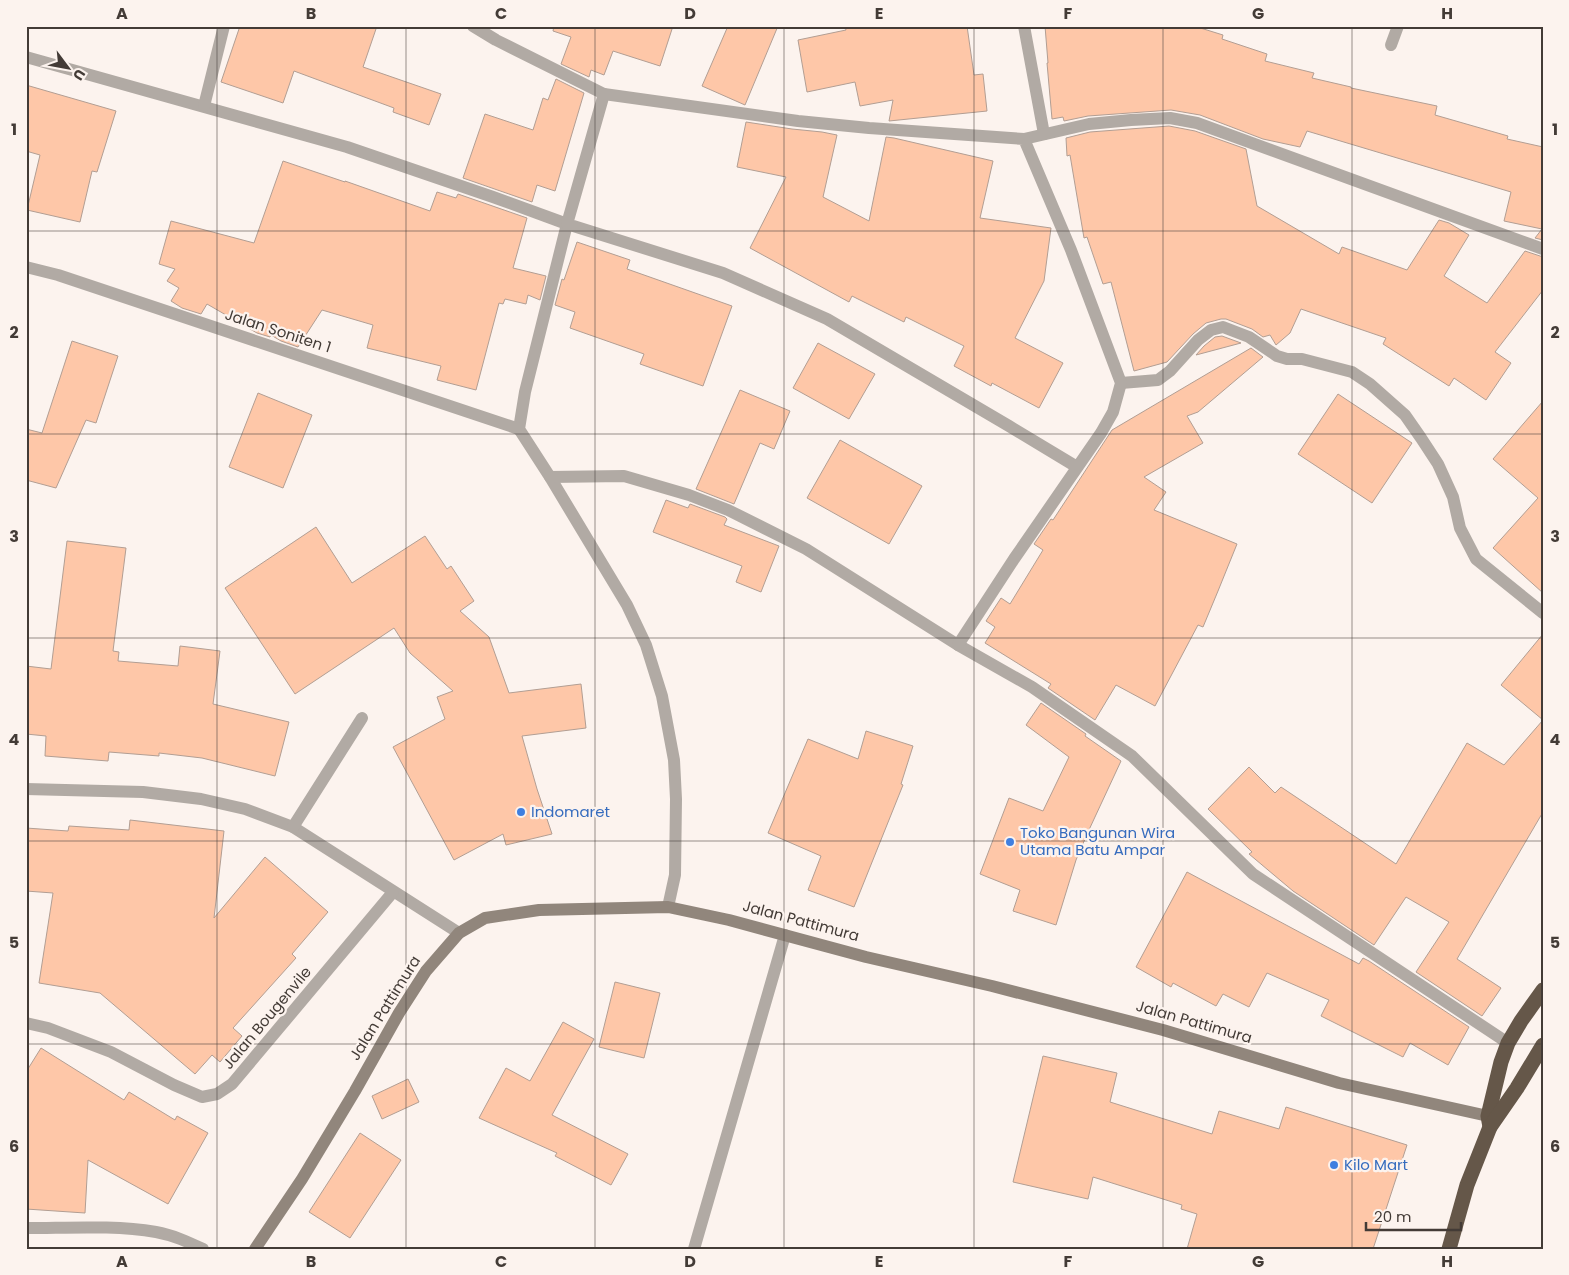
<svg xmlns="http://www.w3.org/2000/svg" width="1569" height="1275" viewBox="0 0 1569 1275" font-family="Poppins,sans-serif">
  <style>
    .building { fill: #fec7a8; stroke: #b29e93 }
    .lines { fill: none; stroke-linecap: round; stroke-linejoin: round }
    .street { stroke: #b1aaa4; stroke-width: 12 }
    .secondary { stroke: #91867c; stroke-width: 12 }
    .highway { stroke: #655749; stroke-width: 15 }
    .grid { fill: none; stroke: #433b36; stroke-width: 1; stroke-opacity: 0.55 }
    .shop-dot { fill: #3f7fe0; stroke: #fcf3ee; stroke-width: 2 }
    .labels { text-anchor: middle; stroke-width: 4.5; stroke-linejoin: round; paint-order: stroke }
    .street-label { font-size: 15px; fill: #433b36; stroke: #fcf3ee }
    .shop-label { font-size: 15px; fill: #366cbe; stroke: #fcf3ee; text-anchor: start }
    .neatline { fill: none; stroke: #433b36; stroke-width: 2 }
    .grid-label { font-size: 16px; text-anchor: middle; font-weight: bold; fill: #433b36 }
  </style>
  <rect width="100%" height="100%" fill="#fcf3ee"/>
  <g class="building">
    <path d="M240,26H377L363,67L441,94L429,125L393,112L394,108L294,71L283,103L221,82Z"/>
    <path d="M554,26H673L660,66L613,51L604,75L591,70L589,77L561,64L571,37L553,31Z"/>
    <path d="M728,26H778L745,105L702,86Z"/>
    <path d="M845,26H967L974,75L983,74L987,111L889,121L893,100L860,106L855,82L807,92L798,40L846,30Z"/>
    <path d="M1045,26H1194L1223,35L1222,39L1267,54L1265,61L1314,73L1312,78L1351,87V88L1437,106L1435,115L1508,136L1507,139L1543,147V240L1535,238L1542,229L1504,221L1511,192L1307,131L1300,147L1263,139L1200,115L1171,110L1088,116L1064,121L1063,117L1052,119L1047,63H1048Z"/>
    <path d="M556,79L584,93L555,191L537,185L532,202L463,178L485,114L533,130L543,98L548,100Z"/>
    <path d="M26,85L116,111L97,172L92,171L80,222L27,210L40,155L26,151Z"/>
    <path d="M746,122L792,129L822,132L837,135L823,197L869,221L886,137L894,138L993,161L980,218L1051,228L1044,281L1015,338L1063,363L1039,408L992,383L991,386L954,366L964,346L906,317L904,322L852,296L849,302L750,248L786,177L737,167Z"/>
    <path d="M1169,126L1195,131L1246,149L1257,206L1339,254L1342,247L1407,270L1439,220L1449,223L1469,235L1444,276L1487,303L1525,251L1543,257V290L1495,352L1511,363L1486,400L1454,378L1449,386L1383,344L1386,338L1301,309L1290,333L1276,345L1270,335L1263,337L1252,329L1226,319H1221L1206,323L1193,334L1167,362L1134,371L1111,282L1103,284L1087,237L1084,238L1070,155L1067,156L1066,138L1090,132Z"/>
    <path d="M283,161L345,182V181L430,211L437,192L456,198L458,194L527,218L513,268L546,276L540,300L528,295L526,304L505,299L503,304L499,303L476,390L437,380L441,366L367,348L373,325L322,310L298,347L281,341L271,335L270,337L257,333L207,304L201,314L182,308L171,301L179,288L167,281L175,269L159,264L171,221L254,243Z"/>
    <path d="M577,242L630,260L627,269L732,306L703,386L640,364L644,354L570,328L575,312L555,305L562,279L564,280Z"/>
    <path d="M1222,336L1241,343L1196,355L1204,346L1215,337Z"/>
    <path d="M72,341L118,356L96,423L86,420L56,488L26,480V429L42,433Z"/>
    <path d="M818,343L875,374L849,419L793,388Z"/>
    <path d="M1251,348L1263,357L1198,412L1187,416L1203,443L1144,477L1166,492L1154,510L1237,544L1218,591L1203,627L1198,625L1155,706L1116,685L1095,720L1048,688L1051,684L985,643L995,627L986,621L1001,598L1010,604L1043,550L1034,544L1051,519L1053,520L1112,430Z"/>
    <path d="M740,390L790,411L774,449L760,443L734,504L696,489Z"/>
    <path d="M258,393L312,415L283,488L229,467Z"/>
    <path d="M1338,394L1412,443L1372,503L1298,454Z"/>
    <path d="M1543,401V593L1493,548L1538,498L1493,459Z"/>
    <path d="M840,440L922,486L889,544L807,498Z"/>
    <path d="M666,500L688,508L690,504L725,517L727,519L724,525L779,546L761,592L736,582L742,566L653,532Z"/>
    <path d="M316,527L352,583L425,536L447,569L451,566L474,601L460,611L489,637L509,693L581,684L586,728L522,736L537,789L552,834L506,845L503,834L454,860L393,747L445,719L437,697L453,691L410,653L394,628L295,694L225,588Z"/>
    <path d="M67,541L126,548L113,651L119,652L118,661L178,666L180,646L220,651L213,704L289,722L275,776L202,758L159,753V756L109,752L108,761L45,756L46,736L26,734V666L51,669Z"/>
    <path d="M1543,634V720L1501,685Z"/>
    <path d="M1041,703L1086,734L1085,736L1121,761L1088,832L1076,860L1056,925L1013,911L1020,890L980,874L1009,798L1043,811L1069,757L1026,725Z"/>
    <path d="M1543,720V812L1457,959L1501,988L1482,1016L1416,972L1449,922L1406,897L1374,945L1293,891L1249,854L1252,852L1208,809L1249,767L1275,793L1281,787L1396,864L1467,743L1504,765Z"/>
    <path d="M866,731L913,746L901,784L903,785L854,907L808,890L821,856L768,833L808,739L858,759Z"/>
    <path d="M130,820L224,831L214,918L265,857L328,912L292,954L296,958L233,1028L242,1036L220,1062L212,1055L195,1074L100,993L39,983L53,893L26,891V828L68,831L69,826L129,830Z"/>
    <path d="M1187,872L1359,964L1363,958L1369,961L1469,1027L1448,1065L1410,1043L1403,1057L1321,1016L1329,1000L1267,973L1249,1007L1223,994L1216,1006L1173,983L1171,987L1136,967Z"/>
    <path d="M615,982L660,993L644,1058L599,1047Z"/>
    <path d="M563,1022L594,1039L552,1115L628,1154L611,1185L555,1156L557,1153L479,1118L506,1068L530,1081Z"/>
    <path d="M41,1048L124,1100L129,1092L175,1120L177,1116L208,1133L168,1204L88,1160L85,1213L26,1209V1072Z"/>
    <path d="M1043,1056L1117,1073L1110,1102L1212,1134L1219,1111L1279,1129L1286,1107L1407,1145L1373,1249H1187L1197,1214L1181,1209L1182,1205L1093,1177L1088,1199L1013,1182Z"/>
    <path d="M408,1079L419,1102L382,1119L372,1096Z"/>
    <path d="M360,1133L401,1160L350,1238L309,1212Z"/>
  </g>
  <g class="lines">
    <g class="street">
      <path d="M473,26L496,40L604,94"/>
      <path d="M1024,26L1044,134"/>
      <path d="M1391,45L1398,26"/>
      <path d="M26,57L347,147L493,197L567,224L525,392L519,429L550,477L627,605L646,645L662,696L674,760L676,799L675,875L668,907"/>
      <path d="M204,106L224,26"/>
      <path d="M1024,139L1089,124L1131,120L1170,118L1197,123L1543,249"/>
      <path d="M26,267L58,275L519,429"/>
      <path d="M1121,383L1158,380L1170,371L1198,340L1211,330L1223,327L1249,337L1277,356L1287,359H1302L1352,372L1370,384L1405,415L1421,438L1438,464L1453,497L1460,528L1476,559L1543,613"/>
      <path d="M550,477L624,476L689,495L728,510L806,549L958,645L1032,687L1132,756L1253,874L1508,1043"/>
      <path d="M958,645L1014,559L1101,433L1113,412L1121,383L1071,250L1024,139L869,128L798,121L604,94L567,224L723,273L827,319L1009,426L1077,467"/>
      <path d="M26,789L143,792L201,799L245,809L293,827L459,933"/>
      <path d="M293,827L362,718"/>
      <path d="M26,1023L48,1028L111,1052L174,1085L202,1097L217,1094L232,1084L393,892"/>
      <path d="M26,1228C69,1228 114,1225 156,1232C173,1235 188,1242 203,1249"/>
      <path d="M694,1249L785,935"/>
    </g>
    <path class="secondary" d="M255,1249L302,1179L355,1091L399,1013L426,971L459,933L485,918L539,910L668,907L729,920L866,957L992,986L1163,1030L1339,1083L1488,1116"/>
    <g class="highway">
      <path d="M1490,1127L1488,1116L1501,1062L1508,1043L1521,1021L1543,990"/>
      <path d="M1449,1249L1467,1185L1490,1127L1517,1088L1543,1045"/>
    </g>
  </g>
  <path class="grid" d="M217,26V1249M406,26V1249M595,26V1249M784,26V1249M974,26V1249M1163,26V1249M1352,26V1249M26,231H1543M26,434H1543M26,638H1543M26,841H1543M26,1044H1543"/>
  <g class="shop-dot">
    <circle cx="521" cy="812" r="5"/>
    <circle cx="1010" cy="842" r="5"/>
    <circle cx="1334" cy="1165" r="5"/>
  </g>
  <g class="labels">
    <g class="street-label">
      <text transform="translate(278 331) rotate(18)" y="5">Jalan Soniten 1</text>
      <text transform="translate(801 921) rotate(15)" y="5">Jalan Pattimura</text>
      <text transform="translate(385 1008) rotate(-58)" y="5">Jalan Pattimura</text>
      <text transform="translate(267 1018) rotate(-50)" y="5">Jalan Bougenvile</text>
      <text transform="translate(1194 1022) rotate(16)" y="5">Jalan Pattimura</text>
    </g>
    <g class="shop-label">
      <text x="531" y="817">Indomaret</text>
      <text x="1020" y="838">Toko Bangunan Wira<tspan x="1020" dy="17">Utama Batu Ampar</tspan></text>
      <text x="1344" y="1170">Kilo Mart</text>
    </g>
  </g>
  <rect width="1569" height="1275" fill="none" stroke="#fcf3ee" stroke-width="55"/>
  <g transform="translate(68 68) rotate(122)" stroke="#fcf3ee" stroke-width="4" paint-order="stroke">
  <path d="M0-4L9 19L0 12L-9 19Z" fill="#433b36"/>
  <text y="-8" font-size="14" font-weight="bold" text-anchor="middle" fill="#433b36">U</text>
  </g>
  <path d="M1366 1222v8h95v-8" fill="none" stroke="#433b36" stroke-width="2.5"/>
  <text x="1374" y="1222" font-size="15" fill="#433b36" stroke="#fcf3ee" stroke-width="4" paint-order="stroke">20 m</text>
  <rect x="28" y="28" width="1514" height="1220" class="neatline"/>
  <g class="grid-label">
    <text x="122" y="19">A</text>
    <text x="311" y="19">B</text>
    <text x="501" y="19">C</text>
    <text x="690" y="19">D</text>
    <text x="879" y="19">E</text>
    <text x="1068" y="19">F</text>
    <text x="1258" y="19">G</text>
    <text x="1447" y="19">H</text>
    <text x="14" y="135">1</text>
    <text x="1555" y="135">1</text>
    <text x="14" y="338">2</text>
    <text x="1555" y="338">2</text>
    <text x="14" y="542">3</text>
    <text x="1555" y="542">3</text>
    <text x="14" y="745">4</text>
    <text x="1555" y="745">4</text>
    <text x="14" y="948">5</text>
    <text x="1555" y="948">5</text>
    <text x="14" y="1152">6</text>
    <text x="1555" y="1152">6</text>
    <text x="122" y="1267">A</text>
    <text x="311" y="1267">B</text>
    <text x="501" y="1267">C</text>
    <text x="690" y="1267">D</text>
    <text x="879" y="1267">E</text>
    <text x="1068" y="1267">F</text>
    <text x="1258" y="1267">G</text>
    <text x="1447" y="1267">H</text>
  </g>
</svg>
